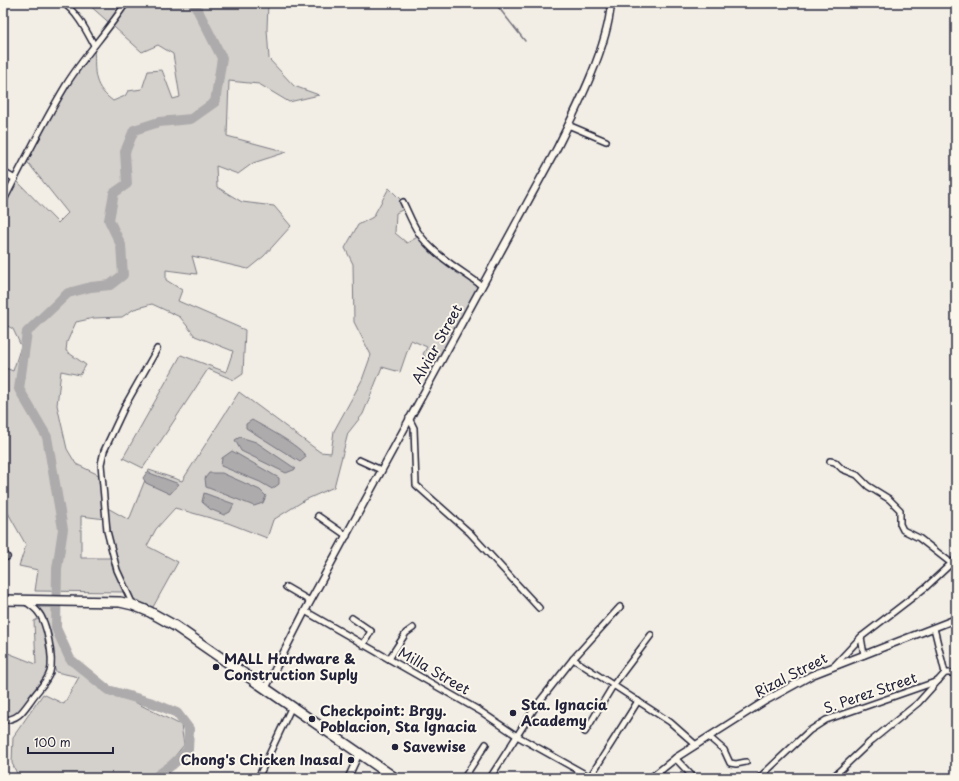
<svg xmlns="http://www.w3.org/2000/svg" width="959" height="781" viewBox="0 0 959 781" font-family="'Playpen Sans',sans-serif">
  <style>
    .green { fill: #d4d1cc; stroke: #7b7a84; fill-rule: evenodd }
    .water { fill: #aeabad; stroke: #76747f }
    .lines { fill: none; stroke-linecap: round; stroke-linejoin: round }
    .stream { stroke: #76747f; stroke-width: 1.5 }
    .river { stroke: #aeabad; stroke-width: 10 }
    .minor-casing { stroke: #22223b; stroke-width: 8 }
    .tertiary-casing { stroke: #22223b; stroke-width: 9 }
    .trunk-casing { stroke: #22223b; stroke-width: 12 }
    .minor { stroke: #fbf7ec; stroke-width: 5 }
    .tertiary { stroke: #fbf7ec; stroke-width: 6 }
    .trunk { stroke: #fbf7ec; stroke-width: 9 }
    .poi-dot { fill: #22223b; stroke: #fbf7ec; stroke-width: 1.5 }
    .labels { text-anchor: middle; stroke-width: 4; stroke-linejoin: round; paint-order: stroke }
    .street-label { font-size: 14px; fill: #22223b; stroke: #fbf7ec }
    .poi-label { font-size: 14px; font-weight: bold; fill: #22223b; stroke: #fbf7ec; text-anchor: start }
  </style>
  <rect width="100%" height="100%" fill="#f2eee5"/>
  <filter id="ink" filterUnits="userSpaceOnUse"><feTurbulence type="fractalNoise" baseFrequency=".025" numOctaves="2"/><feDisplacementMap in="SourceGraphic" scale="8" xChannelSelector="R" yChannelSelector="G"/><feConvolveMatrix kernelMatrix="1 2 1 2 8 2 1 2 1" color-interpolation-filters="sRGB"/></filter>
  <g filter="url(#ink)">
    <g class="green">
      <path d="M87,3H268L267,29L269,59L294,86L319,95L289,102L259,84L229,81L227,136L287,152L253,163L238,174L216,166L217,187L242,202L274,206L291,226L264,256L248,269L192,256L197,274L166,270V280L182,290L178,301L245,330L243,374L234,380L208,369L143,468L123,458L181,355L226,372L233,351L195,336L180,317L152,304L134,309L122,317L94,318L76,322L67,342L66,351L86,365L80,375L61,371L57,405L67,449L76,464L101,476L104,506L129,520L149,470L182,481L239,392L320,452L331,453L334,431L362,380L371,355L354,322L353,264L345,248L358,225L373,217L389,188L403,202L406,208L396,213L395,233L407,243L421,235L482,286L436,371L423,354L427,347L411,340L400,372L382,367L363,414L348,433L334,487L305,500L273,520L267,538L228,523L175,508L156,529L147,546L178,562L153,607L130,598L121,579L123,592L35,591L38,570L19,566L26,545L3,504V367L13,371L21,346L13,329L4,324L7,308L3,296V201L15,179L58,223L68,213L25,159L66,85L94,45C96,69 90,84 113,101L125,96L128,91L142,89L148,71L162,70L173,99L180,97L173,54L158,45L142,52ZM81,516L105,519L113,558H81Z"/>
      <path d="M38,607H54L56,628L70,659L106,688L181,725L184,745L171,761L147,778H19L12,763L13,737L43,694L64,704L79,677L56,672L52,661L50,671L21,714L3,720V651L36,664L34,621L42,617Z"/>
    </g>
    <g class="water">
      <path d="M252,420C264,427 301,446 306,457L300,462L246,428V424Z"/>
      <path d="M240,437L256,442L296,469L286,473L241,451L235,440Z"/>
      <path d="M232,451L279,478V484L272,489L260,482L221,466L222,458Z"/>
      <path d="M147,472L179,484L170,494L146,483L143,478Z"/>
      <path d="M209,473H222L260,490L266,496L263,503L254,506L206,487L205,478Z"/>
      <path d="M204,493L234,504L230,512L224,515L210,509L202,502Z"/>
    </g>
    <g class="lines">
      <path class="stream" d="M495,3L525,41"/>
      <path class="river" d="M154,778L172,765L188,750L189,729L177,713L153,703L108,690L70,659L56,628L57,569L63,529L47,437L19,389L27,332L68,293L91,287L110,285L123,275L121,245L109,220L114,193L127,184L125,152L134,130L159,122L191,119L215,102L222,58L194,3"/>
      <defs>
        <g id="minor">
          <path d="M63,3C77,12 86,30 94,45"/>
          <path d="M568,125L606,141"/>
          <path d="M3,172L15,179"/>
          <path d="M3,202C23,163 43,123 66,85C84,56 107,32 126,3"/>
          <path d="M403,202C408,212 412,223 418,232C433,255 461,270 482,286"/>
          <path d="M409,418L414,428L416,485L470,533L539,608"/>
          <path d="M359,460L381,470"/>
          <path d="M830,461L835,462L842,469L857,475L868,486L889,499L900,510V524L903,530L919,538L951,563"/>
          <path d="M318,516L347,536"/>
          <path d="M3,552L7,557"/>
          <path d="M286,587L310,601"/>
          <path d="M133,605L117,570L107,531L101,464L104,451L126,404L157,349"/>
          <path d="M620,607L573,659L670,722L696,745"/>
          <path d="M305,611L480,711L517,736L592,778"/>
          <path d="M352,618L371,631L363,645"/>
          <path d="M934,628L945,673"/>
          <path d="M864,655L861,637L926,587L956,559"/>
          <path d="M389,659L406,633L413,628"/>
          <path d="M834,666L861,637"/>
          <path d="M945,673H956"/>
          <path d="M3,720C18,720 23,711 31,700C37,691 47,682 50,672C54,659 47,622 38,612C35,608 30,605 26,602"/>
          <path d="M585,732L614,684L651,635"/>
          <path d="M709,737L724,750L730,763L736,764L746,762"/>
          <path d="M675,758L694,778"/>
          <path d="M590,777L638,701"/>
          <path d="M258,778L292,706"/>
          <path d="M348,778L359,754"/>
          <path d="M464,778L486,744"/>
          <path d="M490,778L536,706L573,659"/>
          <path d="M759,778L809,731L826,720L938,681"/>
          <path d="M832,778L870,742L918,703L945,673"/>
        </g>
        <g id="tertiary">
          <path d="M265,689L305,611L556,150C576,110 608,47 611,3"/>
          <path d="M651,778L677,757L765,701L812,675L956,619"/>
        </g>
        <path id="trunk" d="M3,600L120,602L133,605L150,612L175,626L395,778"/>
      </defs>
      <use href="#minor" class="minor-casing"/>
      <use href="#tertiary" class="tertiary-casing"/>
      <use href="#trunk" class="trunk-casing"/>
      <use href="#minor" class="minor"/>
      <use href="#tertiary" class="tertiary"/>
      <use href="#trunk" class="trunk"/>
    </g>
  </g>
  <g class="poi-dot">
    <circle cx="216" cy="667" r="4"/>
    <circle cx="513" cy="713" r="4"/>
    <circle cx="312" cy="719" r="4"/>
    <circle cx="395" cy="747" r="4"/>
    <circle cx="351" cy="760" r="4"/>
  </g>
  <g class="labels">
    <g class="street-label">
      <text transform="translate(437 344) rotate(-61)" y="5">Alviar Street</text>
      <text transform="translate(434 671) rotate(30)" y="5">Milla Street</text>
      <text transform="translate(791 675) rotate(-27)" y="5">Rizal Street</text>
      <text transform="translate(870 693) rotate(-19)" y="5">S. Perez Street</text>
    </g>
    <g class="poi-label">
      <text x="224" y="664">MALL Hardware &amp;<tspan x="224" dy="16">Construction Suply</tspan></text>
      <text x="521" y="710">Sta. Ignacia<tspan x="521" dy="16">Academy</tspan></text>
      <text x="320" y="716">Checkpoint: Brgy.<tspan x="320" dy="16">Poblacion, Sta Ignacia</tspan></text>
      <text x="403" y="752">Savewise</text>
      <text x="343" y="765" text-anchor="end">Chong's Chicken Inasal</text>
    </g>
  </g>
  <rect width="959" height="781" fill="none" stroke="#fbf7ec" stroke-width="16"/>
  <rect x="8" y="8" width="943" height="765" fill="none" stroke="#22223b" stroke-width="1.5" filter="url(#ink)"/>
  <path d="M28 747v6h85v-6" fill="none" stroke="#22223b" stroke-width="2"/>
  <text x="34" y="747" font-size="12" fill="#22223b" stroke="#fbf7ec" stroke-width="3" paint-order="stroke">100 m</text>
</svg>
